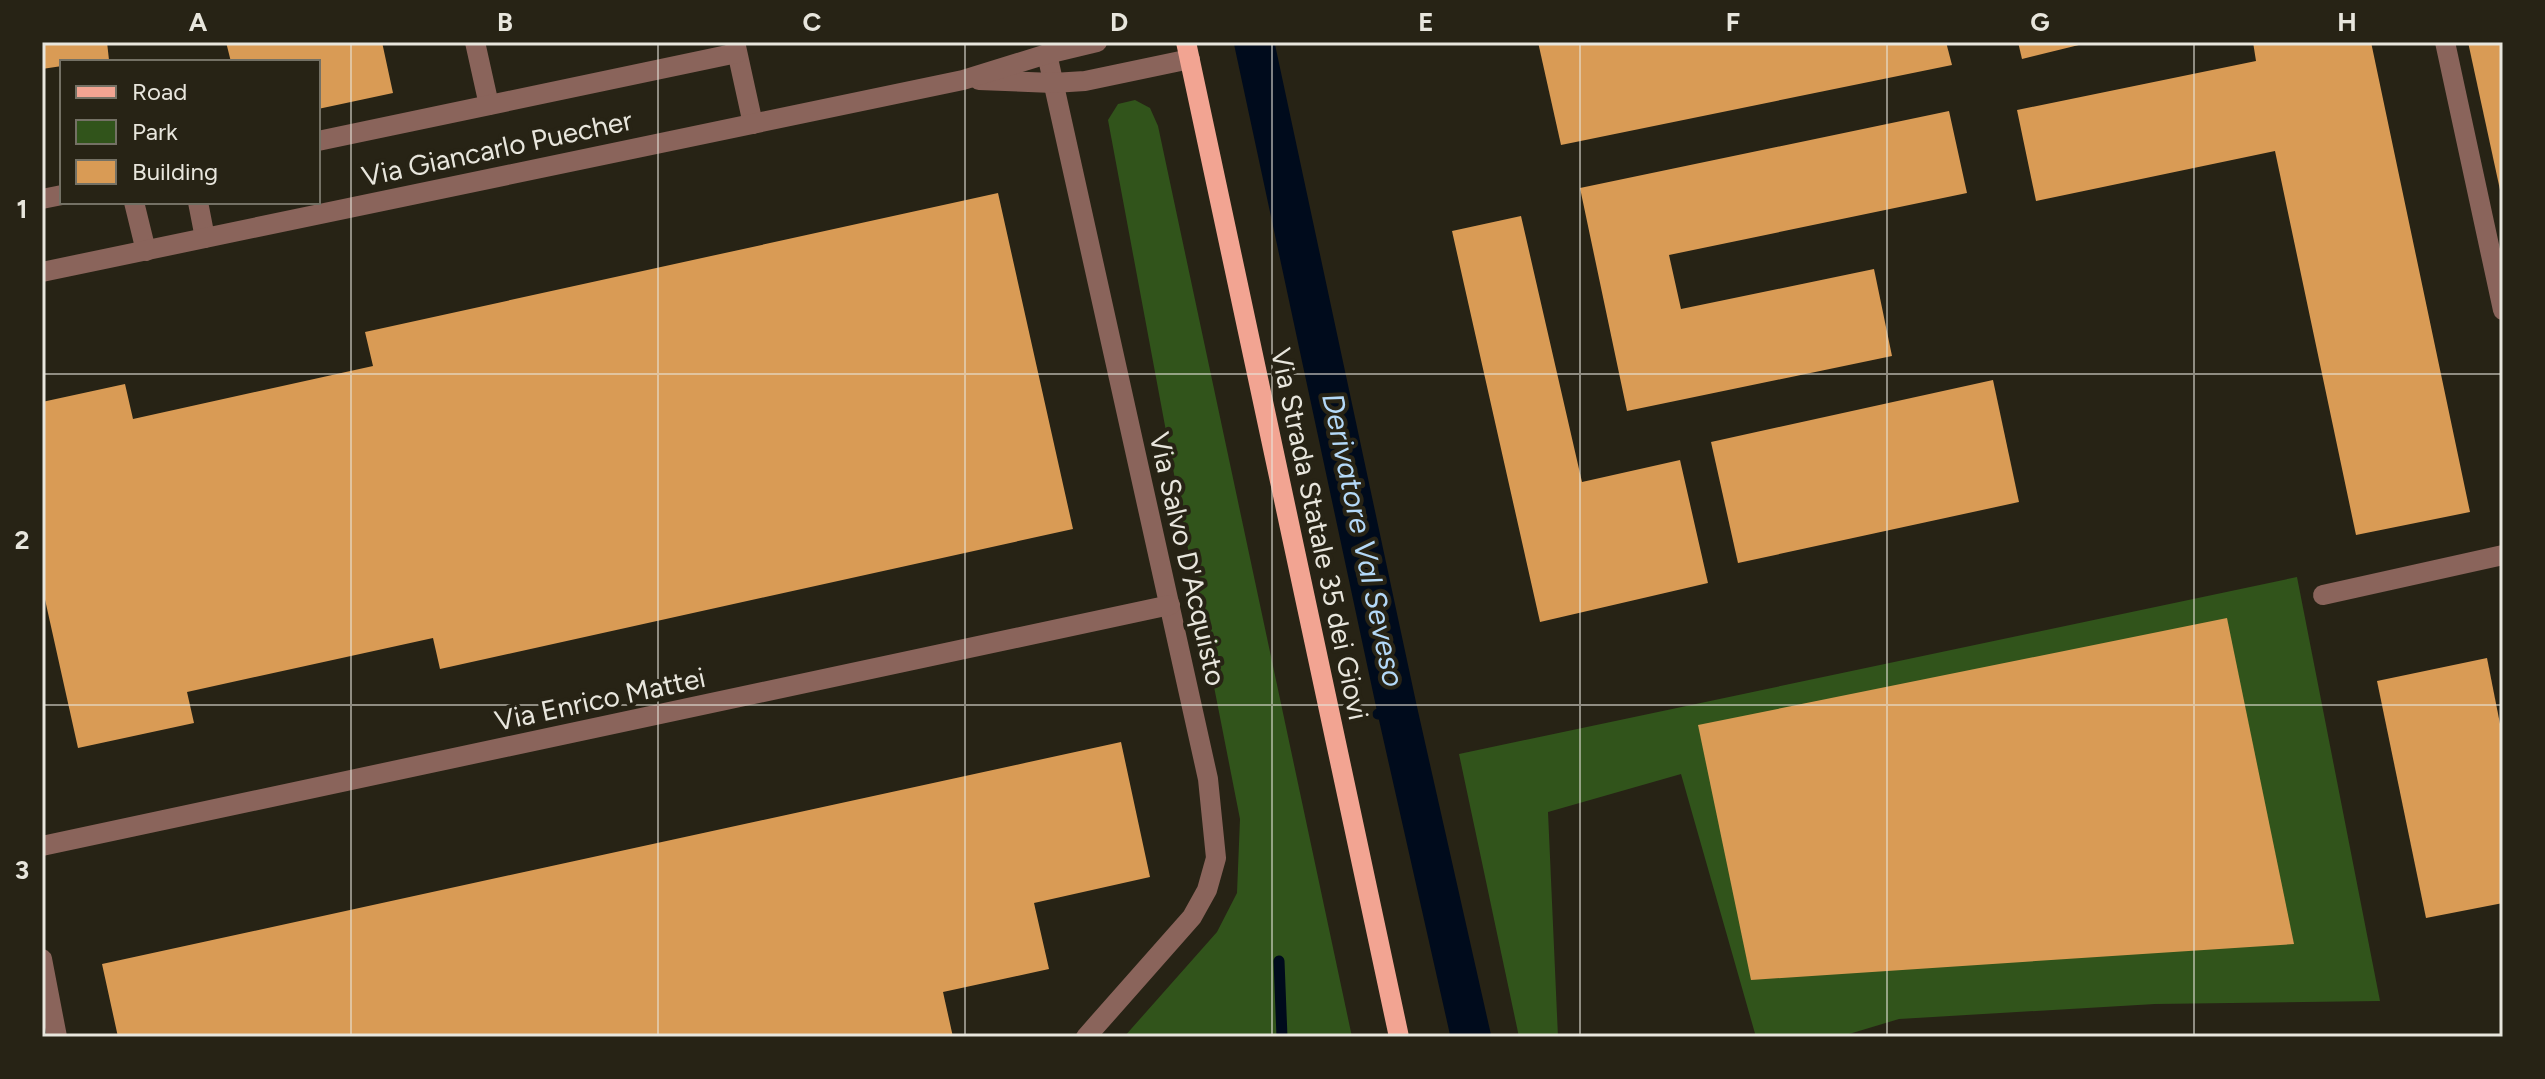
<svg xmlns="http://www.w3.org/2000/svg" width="2545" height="1079" viewBox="0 0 2545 1079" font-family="Figtree,sans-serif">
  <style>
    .green { fill: #31541b }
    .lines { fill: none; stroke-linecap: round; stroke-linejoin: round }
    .stream { stroke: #000b1c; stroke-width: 11 }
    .canal { stroke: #000b1c; stroke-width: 40 }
    .building { fill: #d99b55 }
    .minor { stroke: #8a645b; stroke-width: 20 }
    .major { stroke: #f2a492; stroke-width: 20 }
    .grid { fill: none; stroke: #e8e6dd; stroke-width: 2; stroke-opacity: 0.55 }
    .labels { text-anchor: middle; stroke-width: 8; stroke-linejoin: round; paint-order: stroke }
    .street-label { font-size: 28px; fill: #e8e6dd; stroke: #272315 }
    .water-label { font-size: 30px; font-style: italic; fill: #b4d9f8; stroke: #272315 }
    .neatline { fill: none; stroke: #e8e6dd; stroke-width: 3 }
    .grid-label { font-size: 26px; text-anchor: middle; font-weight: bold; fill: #e8e6dd }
  </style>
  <rect width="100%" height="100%" fill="#272315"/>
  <g class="green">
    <path d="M1135,100L1150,108L1158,126L1352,1037H1124L1217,932L1237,893L1240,819L1207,651L1108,120L1118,104Z"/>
    <path d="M2297,577L2380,1001L2155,1004L1899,1019L1839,1037H1756L1681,774L1548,812L1558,1037H1519L1459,754Z"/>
  </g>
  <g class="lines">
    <g class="stream">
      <path d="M1378,714L1397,709"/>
      <path d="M1279,961L1282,1037"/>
    </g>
    <path class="canal" d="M1254,42L1397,709L1471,1037"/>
  </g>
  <g class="building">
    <path d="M42,42H107L109,60L62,62V66L42,69Z"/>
    <path d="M226,42H382L393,93L318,109V62H231Z"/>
    <path d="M1538,42H1946L1952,65L1561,145Z"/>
    <path d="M2018,42H2087V43L2022,59Z"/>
    <path d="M2253,42H2371L2470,512L2356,535L2275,151L2036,201L2017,110L2256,61Z"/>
    <path d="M2468,42H2503V199H2502Z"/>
    <path d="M1949,111L1967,193L1669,255L1681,309L1874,269L1892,356L1627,411L1580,188Z"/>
    <path d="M998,193L1073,529L440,669L433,638L187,692L194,723L78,748L42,586V402L125,384L133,419L373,366L365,332Z"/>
    <path d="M1521,216L1582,482L1680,460L1708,583L1540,622L1452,231Z"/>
    <path d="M1993,380L2019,502L1738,563L1711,442Z"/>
    <path d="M2227,618L2294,944L1751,980L1698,725Z"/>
    <path d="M2487,658L2503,739V903L2426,918L2377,681Z"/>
    <path d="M1121,742L1150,877L1034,903L1049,969L943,992L953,1037H118L102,964Z"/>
  </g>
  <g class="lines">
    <g class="minor">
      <path d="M475,42L489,105"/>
      <path d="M735,42L753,124"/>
      <path d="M2445,42L2503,310"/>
      <path d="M1047,54L1208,779L1216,858L1207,890L1192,917L1086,1037"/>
      <path d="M979,80L1053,83L1085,81L1190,59"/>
      <path d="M318,141L737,53"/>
      <path d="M42,199L62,195"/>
      <path d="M134,202L146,251"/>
      <path d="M198,202L205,238"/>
      <path d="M42,272L963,80L1047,54L1097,42"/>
      <path d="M2323,595L2503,555"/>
      <path d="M42,846L1170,605"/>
      <path d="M42,959L57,1037"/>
    </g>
    <path class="major" d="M1186,42L1399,1037"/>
  </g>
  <path class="grid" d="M351,42V1037M658,42V1037M965,42V1037M1272,42V1037M1580,42V1037M1887,42V1037M2194,42V1037M42,374H2503M42,705H2503"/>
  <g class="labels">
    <g class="street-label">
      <text transform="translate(497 148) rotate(-12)" y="10">Via Giancarlo Puecher</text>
      <text transform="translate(1320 534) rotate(78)" y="10">Via Strada Statale 35 dei Giovi</text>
      <text transform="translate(1188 559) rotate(77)" y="10">Via Salvo D'Acquisto</text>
      <text transform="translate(600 699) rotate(-12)" y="10">Via Enrico Mattei</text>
    </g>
    <g class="water-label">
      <text transform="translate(1363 540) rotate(78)" y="10">Derivatore Val Seveso</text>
    </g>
  </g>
  <rect width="2545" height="1079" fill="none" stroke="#272315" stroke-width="88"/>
  <rect x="60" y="60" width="260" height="144" fill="#272315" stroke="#747165" stroke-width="2"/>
  <rect x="76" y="86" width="40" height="12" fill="#f2a492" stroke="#747165" stroke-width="2"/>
  <text x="132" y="100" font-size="24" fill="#e8e6dd">Road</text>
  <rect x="76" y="120" width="40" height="24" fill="#31541b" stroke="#747165" stroke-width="2"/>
  <text x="132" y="140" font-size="24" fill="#e8e6dd">Park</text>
  <rect x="76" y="160" width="40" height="24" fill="#d99b55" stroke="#747165" stroke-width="2"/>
  <text x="132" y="180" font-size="24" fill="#e8e6dd">Building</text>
  <rect x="44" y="44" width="2457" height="991" class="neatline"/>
  <g class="grid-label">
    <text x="198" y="31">A</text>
    <text x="505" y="31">B</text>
    <text x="812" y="31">C</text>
    <text x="1119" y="31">D</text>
    <text x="1426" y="31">E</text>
    <text x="1733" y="31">F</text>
    <text x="2040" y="31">G</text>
    <text x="2347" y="31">H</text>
    <text x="22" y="218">1</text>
    <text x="22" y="549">2</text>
    <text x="22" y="879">3</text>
  </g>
</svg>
